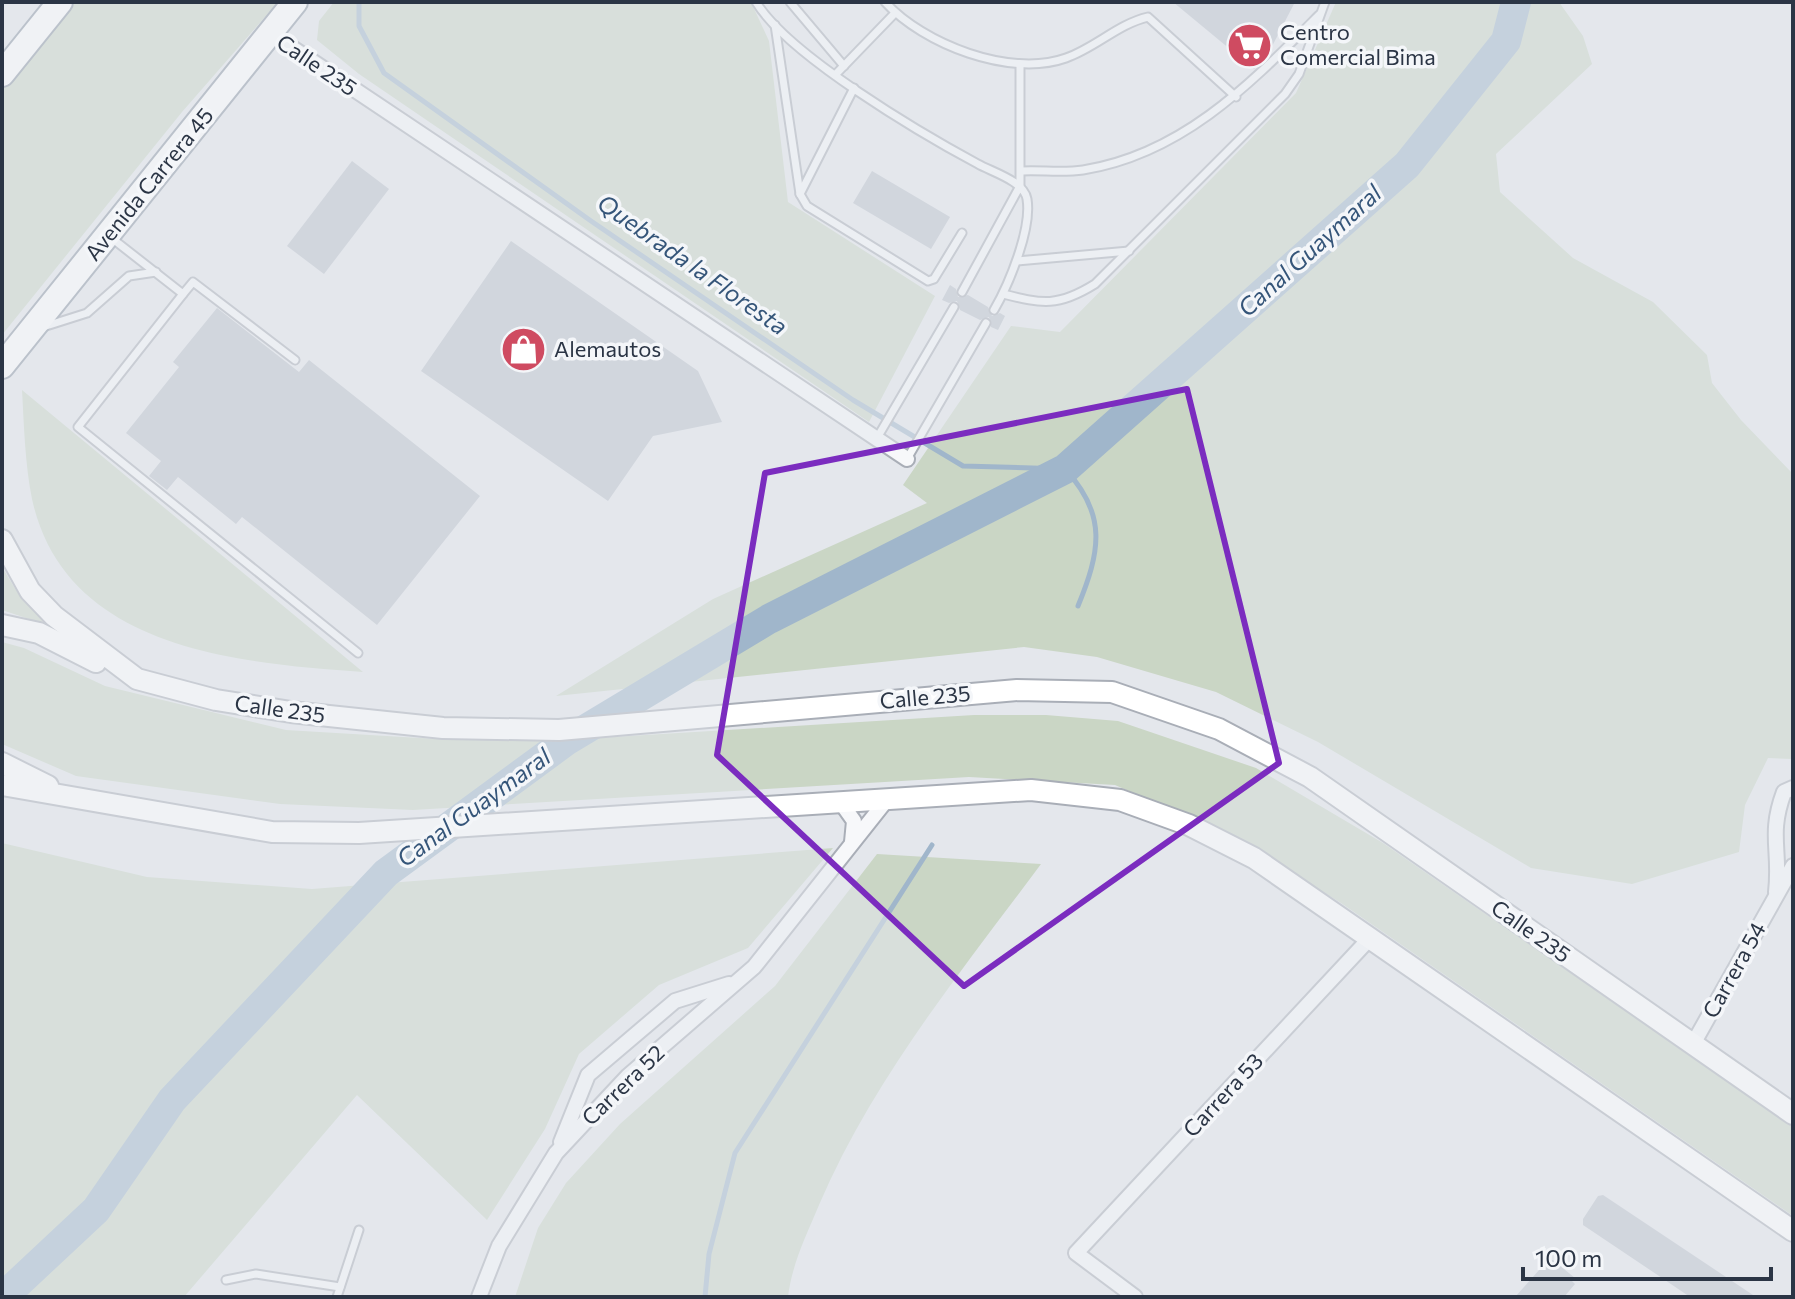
<svg xmlns="http://www.w3.org/2000/svg" width="1795" height="1299" viewBox="0 0 1795 1299" font-family="Commissioner,sans-serif">
  <style>
    .green { fill: #cad6c5 }
    .lines { fill: none; stroke-linecap: round; stroke-linejoin: round }
    .stream { stroke: #a0b6cb; stroke-width: 5 }
    .river { stroke: #a0b6cb; stroke-width: 30 }
    .building { fill: #bbc1ca }
    .service-casing { stroke: #a9aeb7; stroke-width: 11 }
    .minor-casing { stroke: #a9aeb7; stroke-width: 18 }
    .secondary-casing { stroke: #a9aeb7; stroke-width: 24 }
    .trunk-casing { stroke: #8b95a3; stroke-width: 28 }
    .service { stroke: #f7f8fa; stroke-width: 7 }
    .minor { stroke: #f7f8fa; stroke-width: 14 }
    .secondary { stroke: #fff; stroke-width: 20 }
    .trunk { stroke: #fff; stroke-width: 24 }
    .marked { fill: none; stroke: #7b2cbf; stroke-width: 6; stroke-linejoin: round }
    .labels { text-anchor: middle; stroke-width: 7; stroke-linejoin: round; paint-order: stroke }
    .poi-label { font-size: 22px; fill: #2b3545; stroke: #f4f6f9; text-anchor: start }
    .street-label { font-size: 22px; fill: #2b3545; stroke: #f4f6f9 }
    .water-label { font-size: 24px; font-style: italic; fill: #355579; stroke: #f4f6f9 }
  </style>
  <rect width="100%" height="100%" fill="#e4e7ec"/>
  <g class="green">
    <path d="M74,2H278L182,112L2,335V90Z"/>
    <path d="M334,2H751L769,41L788,202L935,296L869,422L359,74L317,40L319,21Z"/>
    <path d="M1336,2H1559L1583,36L1592,64L1496,154L1500,192L1573,258L1653,302L1707,355L1712,383L1741,420L1793,474V759L1768,758L1745,805L1739,852L1632,884L1531,868L1318,742L1216,692L1097,657L1024,647L556,696L713,599L927,503L903,485L1011,326L1060,332L1296,93Z"/>
    <path d="M22,390L363,672C239,663 65,650 32,499C25,464 24,426 22,390Z"/>
    <path d="M2,567L19,595L47,625L2,610Z"/>
    <path d="M2,642L24,648L105,686L286,730L437,739L548,741L974,715H1046L1118,721L1256,768L1383,843L1793,1127V1216L1341,903L1233,836L1115,785L969,777L413,810L280,804L76,776L2,744Z"/>
    <path d="M2,843L147,877L312,889L833,848L748,948L659,985L579,1054L545,1129L487,1220L357,1095L184,1297H2Z"/>
    <path d="M877,854L1041,864C960,973 873,1079 819,1205C806,1236 792,1264 788,1297H515L538,1228L566,1183L620,1124L775,986Z"/>
  </g>
  <g class="lines">
    <g class="stream">
      <path d="M359,2V26L384,73L591,221L853,400L963,466L1065,469C1108,515 1100,552 1078,606"/>
      <path d="M705,1297L709,1254L735,1153L932,845"/>
    </g>
    <path class="river" d="M3,1297L96,1210L172,1100L386,873L566,741L769,619L1065,469L1407,165L1506,41L1516,2"/>
  </g>
  <g class="building">
    <path d="M1173,2H1295L1266,58L1254,69Z"/>
    <path d="M352,161L389,189L324,274L287,246Z"/>
    <path d="M872,171L950,217L931,249L853,203Z"/>
    <path d="M511,241L698,371L722,422L653,436L608,501L421,371Z"/>
    <path d="M950,285L956,289L958,297L968,295L988,307L992,316L1000,313L1005,316L998,330L991,327L989,317L980,320L960,310L957,301L949,303L942,300Z"/>
    <path d="M217,308L299,372L309,360L480,496L377,625L242,517L236,524L178,477L167,490L149,476L161,461L126,433L179,367L173,362Z"/>
    <path d="M1603,1195L1756,1297H1690L1662,1278L1583,1225V1219L1598,1196Z"/>
    <path d="M1548,1260H1553L1575,1278L1572,1281L1575,1284L1564,1297H1515Z"/>
  </g>
  <g class="lines">
    <defs>
      <g id="service">
        <path d="M756,2C788,55 922,134 978,164C992,172 1024,181 1027,199C1032,229 1009,284 994,310"/>
        <path d="M790,2L844,66"/>
        <path d="M885,2C923,44 1010,78 1066,58C1095,48 1118,24 1148,17L1236,97"/>
        <path d="M775,25L800,194"/>
        <path d="M836,74L895,13"/>
        <path d="M854,88L800,194L807,206L928,281L934,279L962,233"/>
        <path d="M1022,171C1042,170 1063,173 1083,170C1183,154 1251,83 1319,15"/>
        <path d="M109,236L183,294L193,282L295,360"/>
        <path d="M1017,261L1129,251"/>
        <path d="M962,292L1020,186V65"/>
        <path d="M183,294L78,427L358,653"/>
        <path d="M1003,294C1043,304 1058,307 1095,284L1285,94L1299,74L1325,2"/>
        <path d="M43,327L87,313L129,276L156,272"/>
        <path d="M877,438L954,307"/>
        <path d="M907,459L986,323"/>
        <path d="M226,1280L256,1274L340,1287"/>
        <path d="M337,1297L359,1230"/>
      </g>
      <g id="minor">
        <path d="M270,33L907,459"/>
        <path d="M839,800L854,821L852,842"/>
        <path d="M1776,892C1781,850 1768,835 1784,792L1793,788"/>
        <path d="M1693,1044L1793,866"/>
        <path d="M561,1142L588,1075L675,1001L729,984"/>
        <path d="M479,1297L499,1246L556,1153L628,1076L754,967L889,797"/>
        <path d="M1135,1297L1076,1253L1371,937"/>
      </g>
      <g id="secondary">
        <path d="M2,540L30,591L54,616L137,679L216,700L291,712L443,728L559,730L1017,690L1112,692L1219,729L1310,777L1793,1114"/>
        <path d="M2,625L39,633L96,662"/>
        <path d="M2,763L48,786"/>
        <path d="M2,785L272,832L359,833L1031,790L1120,800L1189,825L1254,858L1793,1231"/>
      </g>
      <g id="trunk">
        <path d="M2,74L60,2"/>
        <path d="M2,366L295,2"/>
      </g>
    </defs>
    <use href="#service" class="service-casing"/>
    <use href="#minor" class="minor-casing"/>
    <use href="#secondary" class="secondary-casing"/>
    <use href="#trunk" class="trunk-casing"/>
    <use href="#service" class="service"/>
    <use href="#minor" class="minor"/>
    <use href="#secondary" class="secondary"/>
    <use href="#trunk" class="trunk"/>
  </g>
  <path d="M0 0H1795V1299H0ZM1187,389L1279,763L964,986L717,755L765,473Z" fill="#e4e7ec" fill-opacity=".55" fill-rule="evenodd"/>
  <path class="marked" d="M1187,389L1279,763L964,986L717,755L765,473Z"/>
  <defs>
    <symbol id="supermarket-disc" viewBox="-11 -11 22 22"><circle r="9.5" fill="#cf4b61" stroke="#f4f6f9"/><path d="M-6-5.5h2.5l.6 2H6L4.5 2H-2.5L-4.4-4H-6ZM-1.5 3.2a1.3 1.3 0 1 0 .1 0ZM3 3.2a1.3 1.3 0 1 0 .1 0Z" fill="#fff"/></symbol>
    <symbol id="shop-disc" viewBox="-11 -11 22 22"><circle r="9.5" fill="#cf4b61" stroke="#f4f6f9"/><path d="M-5-2.5h2.3a2.7 3.5 0 0 1 5.4 0H5L5.5 6h-11ZM-1.5-2.5h3a1.5 2.3 0 0 0-3 0Z" fill="#fff"/></symbol>
  </defs>
  <g fill-rule="evenodd">
    <use href="#supermarket-disc" x="1224" y="20" width="51" height="51"/>
    <use href="#shop-disc" x="498" y="324" width="51" height="51"/>
  </g>
  <g class="labels">
    <g class="poi-label">
      <text x="1280" y="40">Centro<tspan x="1280" dy="25">Comercial Bima</tspan></text>
      <text x="554" y="357">Alemautos</text>
    </g>
    <g class="street-label">
      <text transform="translate(317 65) rotate(34)" y="8">Calle 235</text>
      <text transform="translate(149 184) rotate(-51)" y="8">Avenida Carrera 45</text>
      <text transform="translate(925 697) rotate(-5)" y="8">Calle 235</text>
      <text transform="translate(280 709) rotate(8)" y="8">Calle 235</text>
      <text transform="translate(1531 931) rotate(35)" y="8">Calle 235</text>
      <text transform="translate(1734 970) rotate(-61)" y="8">Carrera 54</text>
      <text transform="translate(623 1085) rotate(-44)" y="8">Carrera 52</text>
      <text transform="translate(1223 1095) rotate(-47)" y="8">Carrera 53</text>
    </g>
    <g class="water-label">
      <text transform="translate(1310 251) rotate(-42)" y="8">Canal Guaymaral</text>
      <text transform="translate(692 265) rotate(35)" y="8">Quebrada la Floresta</text>
      <text transform="translate(474 808) rotate(-36)" y="8">Canal Guaymaral</text>
    </g>
  </g>
  <rect width="1795" height="1299" fill="none" stroke="#2b3545" stroke-width="8"/>
  <path d="M1523 1267v12h248v-12" fill="none" stroke="#2b3545" stroke-width="4"/>
  <text x="1535" y="1267" font-size="24" fill="#2b3545" stroke="#f4f6f9" stroke-width="6" paint-order="stroke">100 m</text>
</svg>
